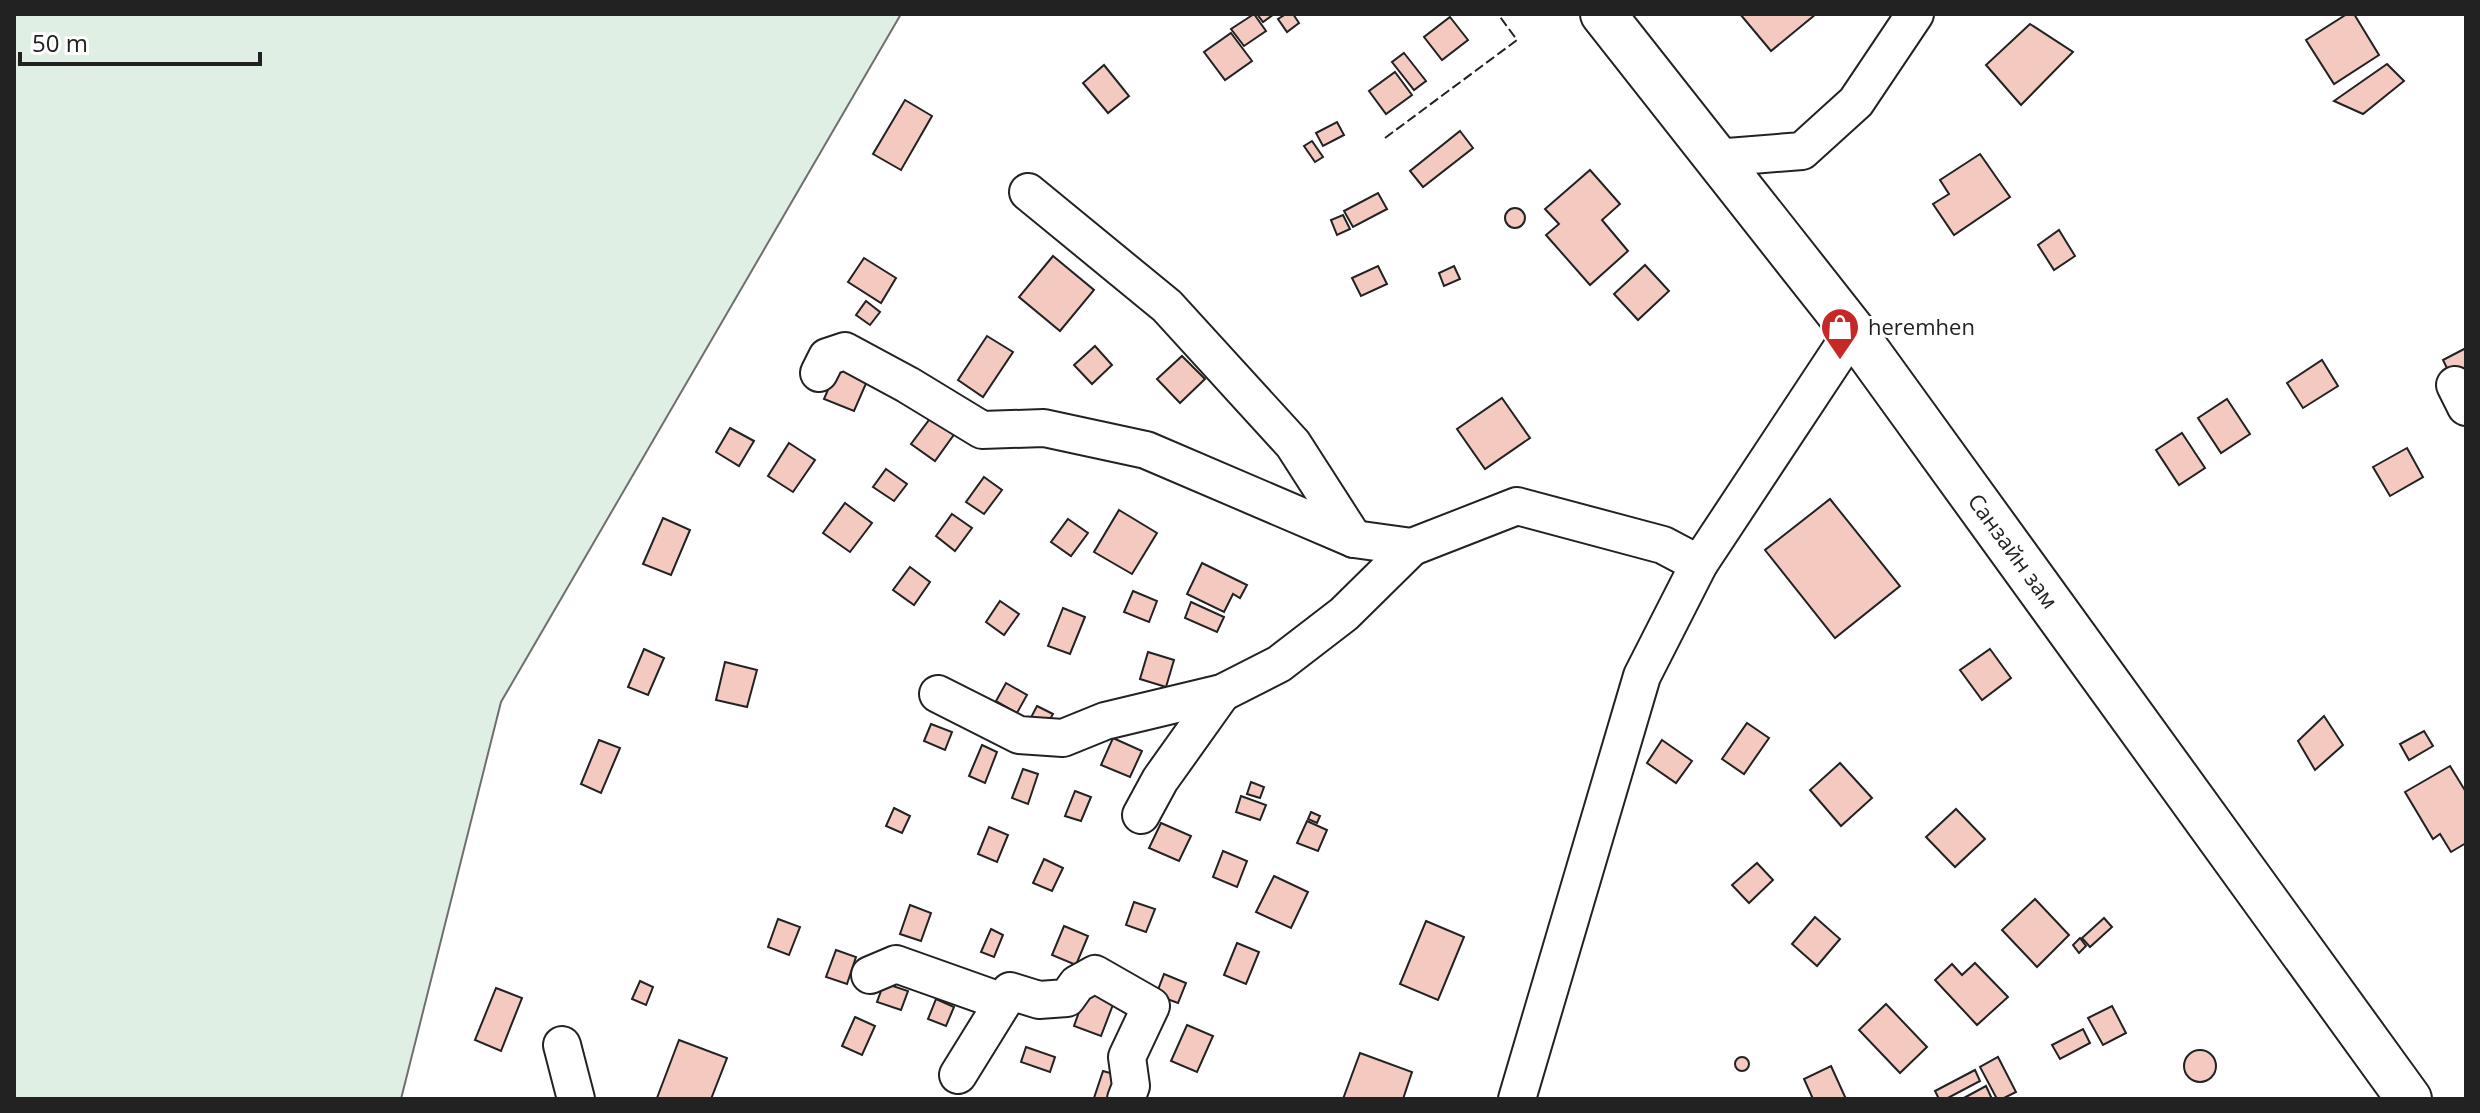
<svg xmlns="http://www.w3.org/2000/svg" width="2480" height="1113" viewBox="0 0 2480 1113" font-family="'Open Sans',sans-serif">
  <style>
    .green { fill: #e0efe3; stroke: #6f6f6f; stroke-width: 2 }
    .building { fill: #f3c9c0; stroke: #222; stroke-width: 2 }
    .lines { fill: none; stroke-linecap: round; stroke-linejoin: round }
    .minor-casing { stroke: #222; stroke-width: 40 }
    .major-casing { stroke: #222; stroke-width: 48 }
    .minor { stroke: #fff; stroke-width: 36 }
    .major { stroke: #fff; stroke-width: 44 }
    .fence { stroke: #222; stroke-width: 2; stroke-dasharray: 10 4; stroke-linecap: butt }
    .labels { text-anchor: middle; stroke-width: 6; stroke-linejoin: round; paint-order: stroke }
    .poi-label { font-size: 22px; fill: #222; stroke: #fff; text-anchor: start }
    .street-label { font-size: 22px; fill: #222; stroke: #fff }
  </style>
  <rect width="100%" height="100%" fill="#fff"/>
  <path class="green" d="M14,14H901L501,702L401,1099H14Z"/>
  <g class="building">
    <path d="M1254,14L1266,31L1244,46L1231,29Z"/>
    <path d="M1257,14H1274L1263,22Z"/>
    <path d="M1286,14H1293L1299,23L1287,32L1278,19Z"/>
    <path d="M1740,14H1816L1771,51Z"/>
    <path d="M2347,14H2354L2379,55L2334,84L2306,40Z"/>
    <path d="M1450,17L1468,40L1442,60L1424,37Z"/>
    <path d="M2030,24L2073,52L2021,105L1986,65Z"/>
    <path d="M1231,33L1252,61L1225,80L1204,52Z"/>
    <path d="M1404,53L1426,81L1414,90L1392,62Z"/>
    <path d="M2387,64L2404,81L2363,114L2334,101Z"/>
    <path d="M1104,65L1129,96L1108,113L1083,83Z"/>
    <path d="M1395,72L1412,95L1386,114L1369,91Z"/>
    <path d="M905,100L932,116L901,170L873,154Z"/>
    <path d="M1337,122L1344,135L1323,146L1316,133Z"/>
    <path d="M1460,131L1473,148L1423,187L1410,171Z"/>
    <path d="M1312,141L1323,157L1315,162L1304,146Z"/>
    <path d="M1980,154L2010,197L1954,235L1933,204L1949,194L1940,180Z"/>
    <path d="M1590,170L1620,204L1602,220L1628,251L1590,285L1546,235L1559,224L1545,209Z"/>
    <path d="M1378,193L1387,209L1353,227L1344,211Z"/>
    <circle cx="1515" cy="218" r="10"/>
    <path d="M1343,215L1350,229L1337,235L1331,220Z"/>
    <path d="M2059,230L2075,256L2054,270L2038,245Z"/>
    <path d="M1053,256L1094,290L1060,331L1019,297Z"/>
    <path d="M864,258L896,278L881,303L848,282Z"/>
    <path d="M1645,265L1669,291L1638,320L1614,294Z"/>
    <path d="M1378,266L1387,284L1361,296L1352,278Z"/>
    <path d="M1454,266L1460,279L1444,286L1439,273Z"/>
    <path d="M866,301L880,312L870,325L856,315Z"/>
    <path d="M987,336L1013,352L983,397L958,380Z"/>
    <path d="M1095,346L1112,365L1092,384L1074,365Z"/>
    <path d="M2466,348V389L2459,393L2443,360Z"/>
    <path d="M1182,356L1205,379L1180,403L1157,379Z"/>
    <path d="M841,359L871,372L854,411L824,399Z"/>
    <path d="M2322,360L2338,386L2303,408L2287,383Z"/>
    <path d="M1502,398L1530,438L1485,469L1457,429Z"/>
    <path d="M2227,399L2250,434L2221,453L2198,418Z"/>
    <path d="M935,412L958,429L935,461L911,444Z"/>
    <path d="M730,428L754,441L739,466L716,452Z"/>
    <path d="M2182,433L2205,468L2179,485L2156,450Z"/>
    <path d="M789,443L815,460L793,492L768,476Z"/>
    <path d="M2407,448L2423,477L2390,496L2373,467Z"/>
    <path d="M886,469L907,484L894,501L873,487Z"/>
    <path d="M984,477L1002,490L984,514L966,502Z"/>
    <path d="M1830,499L1900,586L1835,638L1765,550Z"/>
    <path d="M845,503L872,523L850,552L823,533Z"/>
    <path d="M1119,510L1157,533L1132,574L1094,552Z"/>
    <path d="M952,514L972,528L955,551L936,536Z"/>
    <path d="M663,518L690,530L671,575L643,564Z"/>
    <path d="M1068,519L1088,533L1071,556L1051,542Z"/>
    <path d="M1202,563L1247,585L1240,598L1233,594L1224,612L1187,594Z"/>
    <path d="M910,567L930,582L914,605L893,590Z"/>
    <path d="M1133,591L1157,601L1149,622L1124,612Z"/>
    <path d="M1000,601L1019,614L1004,635L986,622Z"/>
    <path d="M1191,602L1224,617L1217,632L1185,618Z"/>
    <path d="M1063,608L1085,617L1070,654L1048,646Z"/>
    <path d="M644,649L664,658L648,695L628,687Z"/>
    <path d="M1990,649L2011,678L1982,700L1960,670Z"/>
    <path d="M1148,652L1174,660L1166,687L1140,679Z"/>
    <path d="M725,662L757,670L747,707L716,700Z"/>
    <path d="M1006,683L1027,695L1017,713L996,701Z"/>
    <path d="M1037,706L1053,714L1042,733L1027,725Z"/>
    <path d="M2324,716L2343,745L2315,770L2298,741Z"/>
    <path d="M1747,723L1769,738L1744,774L1722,759Z"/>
    <path d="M931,724L952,732L945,750L924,741Z"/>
    <path d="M2424,731L2433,746L2409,760L2400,744Z"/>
    <path d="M1113,738L1142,751L1130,777L1101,765Z"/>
    <path d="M599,740L620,748L601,793L581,784Z"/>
    <path d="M1662,740L1692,761L1676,783L1647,763Z"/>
    <path d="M982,745L997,752L985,783L969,776Z"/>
    <path d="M1840,763L1872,798L1841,826L1810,790Z"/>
    <path d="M2450,766L2466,792V843L2451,852L2440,834L2433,839L2405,792Z"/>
    <path d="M1023,769L1038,774L1028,804L1012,798Z"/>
    <path d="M1251,782L1264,787L1260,798L1247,794Z"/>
    <path d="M1075,791L1091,797L1081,821L1065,816Z"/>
    <path d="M1241,796L1266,805L1260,820L1236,812Z"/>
    <path d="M894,808L910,816L902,833L886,826Z"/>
    <path d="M1956,809L1985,839L1955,867L1926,837Z"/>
    <path d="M1311,812L1320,816L1317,823L1308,819Z"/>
    <path d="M1307,821L1327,830L1318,851L1297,843Z"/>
    <path d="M1161,823L1191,836L1179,861L1149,848Z"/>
    <path d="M989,827L1008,835L997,862L978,854Z"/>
    <path d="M1223,851L1247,861L1237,887L1213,877Z"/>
    <path d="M1044,859L1063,868L1052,891L1033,883Z"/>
    <path d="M1757,863L1773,880L1749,903L1732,885Z"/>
    <path d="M1274,876L1308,892L1291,928L1256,912Z"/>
    <path d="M2035,899L2069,935L2037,967L2002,930Z"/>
    <path d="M1134,902L1155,909L1146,932L1126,925Z"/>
    <path d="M910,905L931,913L921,941L900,934Z"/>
    <path d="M1815,917L1840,939L1817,966L1792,944Z"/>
    <path d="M2104,918L2112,927L2090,947L2082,938Z"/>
    <path d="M778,919L800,927L789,955L768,947Z"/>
    <path d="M1426,921L1464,937L1438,1000L1400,984Z"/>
    <path d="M1064,926L1088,936L1076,965L1052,955Z"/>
    <path d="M991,929L1003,935L994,957L981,952Z"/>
    <path d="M2080,938L2086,946L2079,953L2073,945Z"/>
    <path d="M1237,943L1259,952L1246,984L1224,975Z"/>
    <path d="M836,950L856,957L847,984L826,977Z"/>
    <path d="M1975,963L2008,997L1977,1025L1935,980L1952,964L1962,975Z"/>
    <path d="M1164,974L1186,983L1178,1003L1156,995Z"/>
    <path d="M640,981L653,987L646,1005L632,999Z"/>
    <path d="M884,983L908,991L901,1010L877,1002Z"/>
    <path d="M496,988L522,998L501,1051L475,1040Z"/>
    <path d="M1086,992L1114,1002L1101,1036L1074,1026Z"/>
    <path d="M936,999L954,1007L946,1026L928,1019Z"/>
    <path d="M1886,1004L1927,1047L1900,1073L1859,1030Z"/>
    <path d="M2112,1006L2126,1033L2103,1045L2088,1018Z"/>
    <path d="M855,1017L875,1026L862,1055L842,1046Z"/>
    <path d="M1187,1025L1213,1036L1197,1072L1171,1061Z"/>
    <path d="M2083,1029L2090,1043L2060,1059L2052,1045Z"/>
    <path d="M679,1040L727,1058L711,1099L657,1098Z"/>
    <path d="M1026,1047L1055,1057L1050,1072L1021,1062Z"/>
    <circle cx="2200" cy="1066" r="16"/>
    <path d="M1360,1053L1412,1072L1403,1099H1343Z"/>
    <circle cx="1742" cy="1064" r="7"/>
    <path d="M1998,1057L2016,1092L2002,1099H1997L1980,1067Z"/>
    <path d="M1831,1066L1846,1099H1813L1804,1079Z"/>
    <path d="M1975,1070L1980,1081L1946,1099H1939L1935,1091Z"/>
    <path d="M1103,1071L1124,1077L1117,1099L1094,1098Z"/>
    <path d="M1986,1086L1992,1099H1962Z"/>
  </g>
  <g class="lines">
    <defs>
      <g id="minor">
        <path d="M1715,158L1802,151L1856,102L1915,14"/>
        <path d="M1028,192L1167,306L1293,444L1354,539"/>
        <path d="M819,373L827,357L845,351L908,385L982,430L1044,428L1146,450L1354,539L1412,547L1517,506L1663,545L1699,564"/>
        <path d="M2455,385L2466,407"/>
        <path d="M938,694L1019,735L1063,738L1105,721L1222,693L1279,664L1344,614L1412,547"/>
        <path d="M1141,815L1160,780L1222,693"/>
        <path d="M870,975L896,964L1003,1002"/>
        <path d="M562,1045L576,1099"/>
        <path d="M958,1075L1010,991L1039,1000L1067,998L1077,984L1095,974L1151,1006L1127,1057L1131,1086L1126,1099"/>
        <path d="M1517,1099L1642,676L1699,564L1853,331"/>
      </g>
      <path id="major" d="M1603,14L1853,331L2409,1099"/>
    </defs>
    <use href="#minor" class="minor-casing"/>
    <use href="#major" class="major-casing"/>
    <use href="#minor" class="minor"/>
    <use href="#major" class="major"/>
    <path class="fence" d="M1385,138L1517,40L1498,14"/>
  </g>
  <defs>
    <symbol id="shop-pin" viewBox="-11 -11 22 30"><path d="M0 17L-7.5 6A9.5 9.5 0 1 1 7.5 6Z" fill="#c62828" stroke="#fff"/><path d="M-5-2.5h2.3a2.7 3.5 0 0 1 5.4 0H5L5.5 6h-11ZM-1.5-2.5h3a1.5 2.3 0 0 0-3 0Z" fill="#fff"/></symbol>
  </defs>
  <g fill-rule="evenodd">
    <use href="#shop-pin" x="1818" y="305" width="44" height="60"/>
  </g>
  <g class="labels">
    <g class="poi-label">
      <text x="1868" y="335">heremhen</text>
    </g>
    <g class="street-label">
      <text transform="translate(2013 551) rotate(54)" y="8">Санзайн зам</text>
    </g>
  </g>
  <rect width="2480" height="1113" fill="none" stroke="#222222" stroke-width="32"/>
  <path d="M20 52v12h240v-12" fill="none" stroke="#222222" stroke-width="4"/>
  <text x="32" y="52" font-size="24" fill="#222222" stroke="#ffffff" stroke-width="6" paint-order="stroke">50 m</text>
</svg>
